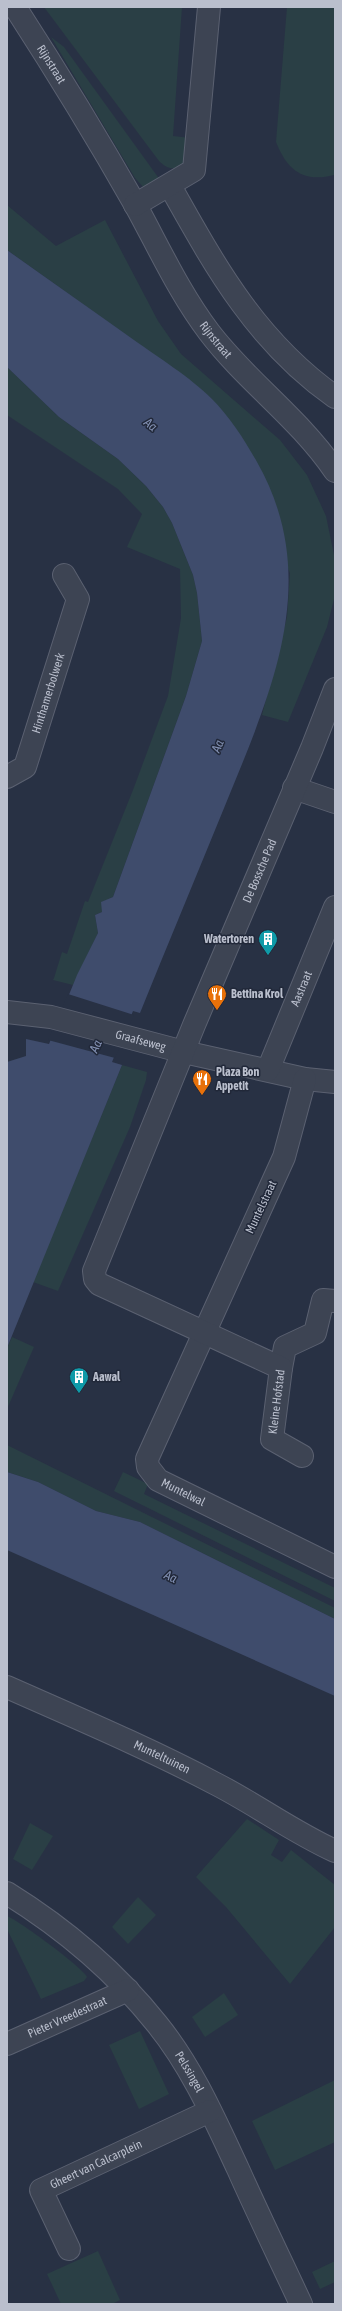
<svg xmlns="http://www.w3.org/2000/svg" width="342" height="2311" viewBox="0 0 342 2311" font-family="'Asap Condensed',sans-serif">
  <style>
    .green { fill: #2a3f45 }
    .water { fill: #3f4c6c }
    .pier { fill: #283144 }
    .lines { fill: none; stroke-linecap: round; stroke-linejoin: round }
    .minor-casing { stroke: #5b6171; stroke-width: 24 }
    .minor { stroke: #3d4453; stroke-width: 22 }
    .labels { text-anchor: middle; stroke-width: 3; stroke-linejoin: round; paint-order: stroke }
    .street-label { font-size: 12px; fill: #babfcd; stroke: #212839 }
    .poi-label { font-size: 12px; font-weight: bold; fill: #babfcd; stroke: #212839; text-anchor: start }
    .water-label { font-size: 13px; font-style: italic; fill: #8391b3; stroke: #212839 }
  </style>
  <rect width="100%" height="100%" fill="#283144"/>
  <g class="green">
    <path d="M44,7H182L173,136L191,138L188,162C176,169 170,172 159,161Z"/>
    <path d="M287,7H335L334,175C303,183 287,170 276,142Z"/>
    <path d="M51,37L64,47L163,184L145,189L135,178Z"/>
    <path d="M7,205L56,246L105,220L158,321L181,354L280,440L307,475L326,516L334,555L335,595L327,627L288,722L262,715L287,617L290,573L211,398L153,354L7,250Z"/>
    <path d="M7,367L59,417L118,459L146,486L163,507L172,523L193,575L197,593L202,641L186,696L113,897L102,902V912L95,915L98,933L73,985L53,980L54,978L62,952L67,954L85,901L88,902L133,790L168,696L181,618L180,569L127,547L142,514L118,489L7,415Z"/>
    <path d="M122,1065L147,1072L146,1080L130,1127L58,1291L33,1282Z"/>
    <path d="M12,1337L34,1347L7,1409V1348Z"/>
    <path d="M7,1445L335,1608V1619L140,1522L96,1511L38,1482L7,1472Z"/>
    <path d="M123,1472L148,1484L144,1494L335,1588V1601L114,1491Z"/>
    <path d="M247,1819L279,1840L271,1855L282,1862L291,1850L335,1885V1927L290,1984L226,1907L196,1877Z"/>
    <path d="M30,1823L53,1836L32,1870L13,1859Z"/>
    <path d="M138,1897L156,1915L128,1944L112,1927Z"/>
    <path d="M7,1916C18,1920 82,1967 87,1977L84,1981L41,1999L7,1929Z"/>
    <path d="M224,1993L238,2015L205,2037L192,2017Z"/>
    <path d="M140,2031L169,2094L139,2109L109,2045Z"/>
    <path d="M335,2080V2142L275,2170L252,2121Z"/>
    <path d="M98,2251L120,2300L112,2304H61L47,2274Z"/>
    <path d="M335,2261V2282L320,2289L312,2272Z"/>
  </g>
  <g class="water">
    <path d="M7,250C49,280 92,310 134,340C158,357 191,378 211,398C230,417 244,439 257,462C325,582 269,697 222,813C195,879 167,946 140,1013L133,1011L112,1062L122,1065L7,1348V1062L26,1056V1039L49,1044L77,975L98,933L95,915L102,912L101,902L113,897L186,696L202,641L197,593L193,575L172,523L163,507L146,486L118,459L59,417L7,367Z"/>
    <path d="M7,1472L38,1482L96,1511L140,1522L335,1619V1696L7,1550Z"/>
  </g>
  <path class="pier" d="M68,994L134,1015L115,1058L48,1040Z"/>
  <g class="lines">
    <defs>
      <g id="minor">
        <path id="s1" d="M15,7C57,72 98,139 136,206C159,248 180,294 209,332C247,382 298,417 335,471"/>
        <path d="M170,186C216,268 256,341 335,397"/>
        <path d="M135,205L194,170L209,7"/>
        <path id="s2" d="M7,777L25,767L78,599L64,575"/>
        <path d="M294,788L335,802"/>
        <path id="s3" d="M7,1012L51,1017L184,1052L305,1079L335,1082"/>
        <path id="s4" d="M268,1070L335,907"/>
        <path id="s5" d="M305,1079L284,1157L147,1459L148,1467L158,1480L335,1567"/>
        <path d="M281,1368L285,1347L315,1333L323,1300L335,1301"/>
        <path id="s6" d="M302,1456L272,1439L281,1368L99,1284L95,1279L94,1271L194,1025L312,748L335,689"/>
        <path id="s7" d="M7,1687C77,1718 148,1748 216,1784C257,1805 293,1832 335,1851"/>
        <path id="s8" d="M7,1893C65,1929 114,1970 157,2024C192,2067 215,2120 238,2169C258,2214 280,2259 301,2304"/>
        <path id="s9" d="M7,2044L128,1990"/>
        <path id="s10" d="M69,2249L41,2190L210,2111"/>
      </g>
    </defs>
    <use href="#minor" class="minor-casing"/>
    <use href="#minor" class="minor"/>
  </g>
  <defs>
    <symbol id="building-pin" viewBox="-11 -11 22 30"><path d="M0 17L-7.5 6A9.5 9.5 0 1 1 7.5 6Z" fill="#0f9aa8" stroke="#212839"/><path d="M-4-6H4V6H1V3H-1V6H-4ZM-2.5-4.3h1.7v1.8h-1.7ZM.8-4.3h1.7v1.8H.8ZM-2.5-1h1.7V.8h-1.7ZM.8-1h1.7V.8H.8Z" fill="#fff"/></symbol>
    <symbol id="restaurant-pin" viewBox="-11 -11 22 30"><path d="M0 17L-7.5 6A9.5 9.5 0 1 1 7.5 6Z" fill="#e8710a" stroke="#212839"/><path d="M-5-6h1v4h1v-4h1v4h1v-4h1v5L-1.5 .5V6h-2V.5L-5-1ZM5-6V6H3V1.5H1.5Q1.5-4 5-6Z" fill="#fff"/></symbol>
  </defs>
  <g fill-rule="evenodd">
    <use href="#building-pin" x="257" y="928" width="22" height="30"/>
    <use href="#restaurant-pin" x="206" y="983" width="22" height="30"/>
    <use href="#restaurant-pin" x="191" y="1068" width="22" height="30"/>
    <use href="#building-pin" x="68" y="1366" width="22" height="30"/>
  </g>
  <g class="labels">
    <g class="street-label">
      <text dy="4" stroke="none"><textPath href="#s1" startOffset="68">Rijnstraat</textPath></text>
      <text dy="4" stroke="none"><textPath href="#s1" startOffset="389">Rijnstraat</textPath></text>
      <text dy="4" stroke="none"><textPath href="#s2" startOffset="98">Hinthamerbolwerk</textPath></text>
      <text dy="4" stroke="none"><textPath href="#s6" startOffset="754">De Bossche Pad</textPath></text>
      <text dy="4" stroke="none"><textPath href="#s4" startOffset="88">Aastraat</textPath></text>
      <text dy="4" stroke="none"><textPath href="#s3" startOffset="137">Graafseweg</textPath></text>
      <text transform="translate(261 1207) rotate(-65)" y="4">Muntelstraat</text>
      <text dy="4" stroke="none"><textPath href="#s6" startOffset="72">Kleine Hofstad</textPath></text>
      <text dy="4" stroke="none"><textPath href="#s5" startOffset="465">Muntelwal</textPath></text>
      <text dy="4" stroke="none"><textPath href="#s7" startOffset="170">Munteltuinen</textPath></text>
      <text dy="4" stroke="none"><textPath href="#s9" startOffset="66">Pieter Vreedestraat</textPath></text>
      <text dy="4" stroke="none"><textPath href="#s8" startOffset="258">Pelssingel</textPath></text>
      <text dy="4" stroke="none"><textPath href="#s10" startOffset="126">Gheert van Calcarplein</textPath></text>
    </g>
    <g class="poi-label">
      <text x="254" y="943" text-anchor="end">Watertoren</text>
      <text x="231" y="998">Bettina Krol</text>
      <text x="216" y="1076">Plaza Bon<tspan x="216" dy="14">Appetit</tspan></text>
      <text x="93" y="1381">Aawal</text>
    </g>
    <g class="water-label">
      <text transform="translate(151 424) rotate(39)" y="5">Aa</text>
      <text transform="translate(217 746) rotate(-68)" y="5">Aa</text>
      <text transform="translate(95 1046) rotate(-66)" y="5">Aa</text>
      <text transform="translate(171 1576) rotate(24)" y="5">Aa</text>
    </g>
  </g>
  <rect width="342" height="2311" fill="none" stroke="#babfcd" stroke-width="16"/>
</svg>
